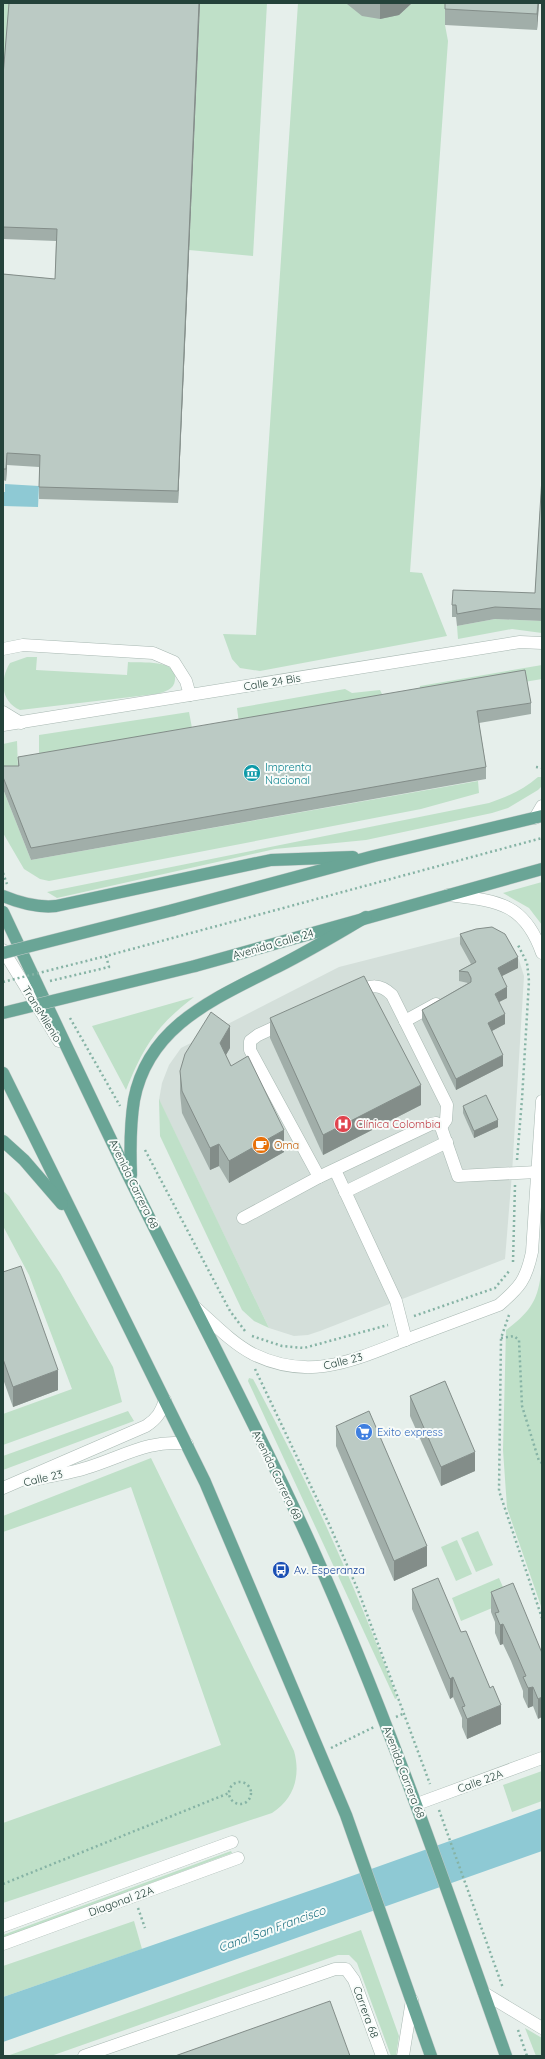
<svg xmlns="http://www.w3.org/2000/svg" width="545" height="2059" viewBox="0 0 545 2059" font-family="Quicksand,sans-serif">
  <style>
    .built { fill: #d4dfda }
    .green { fill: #bfe0c8 }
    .water { fill: #8ec9d4 }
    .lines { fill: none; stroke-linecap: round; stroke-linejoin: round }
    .minor-casing { stroke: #a8b8b2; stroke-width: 13 }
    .major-casing { stroke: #c2cac8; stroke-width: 13 }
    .path { stroke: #86b3a5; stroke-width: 2.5; stroke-dasharray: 2 3; stroke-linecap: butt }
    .minor { stroke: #fff; stroke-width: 12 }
    .major { stroke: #6aa596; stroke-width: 12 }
    .major-bridge-casing { stroke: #c2cac8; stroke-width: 13; stroke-linecap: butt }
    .path-bridge { stroke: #86b3a5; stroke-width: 2.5; stroke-dasharray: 2 3; stroke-linecap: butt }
    .major-bridge { stroke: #6aa596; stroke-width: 12 }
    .wall { fill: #a1aea9 }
    .shaded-wall { fill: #838d89 }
    .building { fill: #bbcac4; stroke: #838d89 }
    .labels { text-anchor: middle; stroke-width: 4; stroke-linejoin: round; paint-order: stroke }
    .street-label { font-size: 11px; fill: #24423a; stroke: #f7fbf9 }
    .culture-label { font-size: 11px; fill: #0d838f; stroke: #f7fbf9; text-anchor: start }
    .health-label { font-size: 11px; fill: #be3a42; stroke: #f7fbf9; text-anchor: start }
    .food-label { font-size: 11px; fill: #c56008; stroke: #f7fbf9; text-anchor: start }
    .shop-label { font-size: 11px; fill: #366cbe; stroke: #f7fbf9; text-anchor: start }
    .transit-label { font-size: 11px; fill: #164399; stroke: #f7fbf9; text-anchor: start }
    .water-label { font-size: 12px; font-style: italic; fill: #1c6f80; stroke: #f7fbf9 }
  </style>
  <rect width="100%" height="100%" fill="#e6efeb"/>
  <path class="built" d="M488,931L507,940L519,960L524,976L512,1173L505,1259L320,1331L308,1335L294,1336L269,1328L159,1100L162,1083L169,1065L181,1048L339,967L457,937Z"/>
  <g class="green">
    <path d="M3,3H10L3,87Z"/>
    <path d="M200,3H267L253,256L189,250Z"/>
    <path d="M298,3H347L362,15H399L412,3H451L445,25L448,41L410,572L422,573L447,636L260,671L240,668L232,659L223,634L256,635Z"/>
    <path d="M495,619L542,621V633L512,629L458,639L457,626Z"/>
    <path d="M27,657H37L36,670L127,675L128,662C141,663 179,659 175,680C174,690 164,692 156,694L20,710C0,701 0,679 10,663Z"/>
    <path d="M542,665V679L418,700L420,686Z"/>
    <path d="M345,689L352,693L380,690L388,706L240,731L237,708Z"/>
    <path d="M189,712L194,739L39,765V735Z"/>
    <path d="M17,741L18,768L3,769V744Z"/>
    <path d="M538,777H542V786L538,790L508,808L492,813L366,840L275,849L57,898L47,892L489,803C507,797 523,790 538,777Z"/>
    <path d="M478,781L479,793L421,809L49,881L40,879L24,869L3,833V789L31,860Z"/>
    <path d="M542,882V925L529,908L503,893Z"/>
    <path d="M194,997C156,1026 144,1046 126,1090L92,1026Z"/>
    <path d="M159,1100V1099L269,1328L254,1321L242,1310L160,1136Z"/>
    <path d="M3,1191L9,1196L60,1273L113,1367L122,1402L3,1445V1414L72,1389L29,1275L3,1226Z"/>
    <path d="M542,1264V1609L507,1508L503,1450L506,1330C533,1310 539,1298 542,1264Z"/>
    <path d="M249,1378L253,1379C308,1482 357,1588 397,1698L395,1699L248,1381Z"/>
    <path d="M128,1411L134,1421L3,1470V1456Z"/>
    <path d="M151,1458L294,1751C301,1776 294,1799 272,1813L3,1903V1823L221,1745L131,1487L3,1532V1516Z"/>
    <path d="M478,1531L493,1565L476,1572L461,1538Z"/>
    <path d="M457,1540L472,1574L456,1581L441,1547Z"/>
    <path d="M499,1578L509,1601L461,1621L452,1598Z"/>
    <path d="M542,1771V1801L512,1812L503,1785Z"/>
    <path d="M231,1851L232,1853L3,1938V1935Z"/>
    <path d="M134,1921L142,1949L3,1997V1966Z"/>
    <path d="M361,1930L399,2036L396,2056H391L357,1963L349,1955H338L51,2056H7Z"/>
    <path d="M525,2028L542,2038V2056H536Z"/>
  </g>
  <g class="water">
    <path d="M5,484L39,486L38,507L3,506V492H5Z"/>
    <path d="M542,1808V1851L3,2042V1997L332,1883Z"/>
  </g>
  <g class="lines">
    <defs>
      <g id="minor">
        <path d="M3,649L23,645L153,653L174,662L186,681L190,695"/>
        <path d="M3,712L21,723"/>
        <path d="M3,725L520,642L542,643"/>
        <path d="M535,818L542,806"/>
        <path d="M448,895C497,901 524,902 542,953"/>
        <path d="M3,950L59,1041"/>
        <path d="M356,992C371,985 380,983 392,995L447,1105L446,1120L441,1127"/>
        <path d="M405,1021L436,1004"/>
        <path d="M284,1023L258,1035L250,1041V1050L319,1177"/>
        <path d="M335,1170L396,1301L406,1340"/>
        <path d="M345,1192L447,1142"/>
        <path d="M243,1218L319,1177L431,1124L436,1123L441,1127L458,1176L537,1172"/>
        <path d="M196,1308C214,1324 232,1343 253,1354C310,1382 354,1360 408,1339C438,1328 469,1316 499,1305C520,1287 526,1280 532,1252L542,1101"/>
        <path d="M38,1479C54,1475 71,1473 86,1468C120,1458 151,1438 187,1444"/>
        <path d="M3,1488L146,1426C157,1419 161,1412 165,1400"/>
        <path d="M417,1804L542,1758"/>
        <path d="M3,1926L232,1842"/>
        <path d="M3,1944L238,1858"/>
        <path d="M484,1993L542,2028"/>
        <path d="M84,2056L335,1969H346L354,1980L382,2056"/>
        <path d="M403,2056L412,2000"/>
      </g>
      <g id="major">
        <path d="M3,896C20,903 37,908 56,906L271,860L353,857"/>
        <path d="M173,910L374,856L542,816"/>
        <path d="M3,912C45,1001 87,1091 130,1179C190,1301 255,1421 311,1545C386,1712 445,1884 506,2056"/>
        <path d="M195,966L542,869"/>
        <path d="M3,1073L205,1482L346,1815L431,2056"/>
        <path d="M3,1141L24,1160L62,1204"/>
        <path d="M131,1175C130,1150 130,1125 134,1100C148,1027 212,1000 271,970C304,954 335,935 366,917"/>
      </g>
    </defs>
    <use href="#minor" class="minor-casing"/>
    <use href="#major" class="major-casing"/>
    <g class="path">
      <path d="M536,767L542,768"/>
      <path d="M3,873L7,884"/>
      <path d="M50,981L109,967L106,956L542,838"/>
      <path d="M70,1018L120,1106"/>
      <path d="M145,1150L230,1311L245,1331"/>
      <path d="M517,1160L522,1099L529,981L527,963L518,945"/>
      <path d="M513,1262L515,1185"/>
      <path d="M509,1315L501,1338L499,1491L542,1618"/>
      <path d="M414,1316L495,1288L510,1270"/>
      <path d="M252,1336L282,1346L304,1348L388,1325"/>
      <path d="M501,1338L514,1336L519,1340L522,1406L539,1461L542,1463"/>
      <path d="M255,1369L329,1524L358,1590L430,1784"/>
      <path d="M396,1717L405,1713"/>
      <path d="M331,1748L374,1727"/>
      <circle cx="240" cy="1793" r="11"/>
      <path d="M439,1810L503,1988"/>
      <path d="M3,1884L229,1793"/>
      <path d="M138,1908L145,1928"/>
      <path d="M518,2030L527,2056"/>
    </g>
    <use href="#minor" class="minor"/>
    <use href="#major" class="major"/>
    <defs>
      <g id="major-bridge">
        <path d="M3,953L173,910"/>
        <path d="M3,1013L195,966"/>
      </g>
    </defs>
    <use href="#major-bridge" class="major-bridge-casing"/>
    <path class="path-bridge" d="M3,982L106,956"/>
    <use href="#major-bridge" class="major-bridge"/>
  </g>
  <g class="wall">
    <path d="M9,3H200L178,503L39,499V467L7,465L6,481L3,480V274L55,279L56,241L3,239V76Z"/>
    <path d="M347,3H412L399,15L380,19L362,16L347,4Z"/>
    <path d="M445,3H539L537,30L445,25Z"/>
    <path d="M542,477V621L495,619L457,626L456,617H452V605L535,593Z"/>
    <path d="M531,703V714L479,723L486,767V779L31,860L3,789V766H18V757Z"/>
    <path d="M460,934L518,968L502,976L507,998L499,1002L505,1024L492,1031L503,1066L456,1090L422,1020V1010L468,983L459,981V971L471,964L460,944Z"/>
    <path d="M270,1018L421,1105L323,1155L270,1038Z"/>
    <path d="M230,1048L226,1055L231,1066L284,1152L229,1183L219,1166L210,1170L182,1113L180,1093V1071Z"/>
    <path d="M463,1106L498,1127L474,1138L463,1113Z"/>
    <path d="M3,1272L58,1390L13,1407L3,1379Z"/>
    <path d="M410,1396L475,1471L441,1486L410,1416Z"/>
    <path d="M336,1426L427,1566L394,1581L336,1446Z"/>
    <path d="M412,1589L501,1724L467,1739L462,1727V1718L453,1697L450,1699L412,1609Z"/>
    <path d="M491,1592L542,1653L538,1719L533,1706L528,1708L523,1697V1691L511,1661L503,1644L500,1645L495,1633V1622L491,1612Z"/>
  </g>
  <g class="shaded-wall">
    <path d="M199,3H200L178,503V491Z"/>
    <path d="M380,3H412L399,15L380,19Z"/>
    <path d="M538,3H539L537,30V14Z"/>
    <path d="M7,453V465L6,481V469Z"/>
    <path d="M518,957V968L498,978V968Z"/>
    <path d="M507,987V998L495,1004V994Z"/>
    <path d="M505,1014V1024L488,1033V1023Z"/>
    <path d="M230,1026V1048L220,1065V1043Z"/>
    <path d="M503,1055V1066L456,1090V1079Z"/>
    <path d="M421,1085V1105L323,1155V1135Z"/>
    <path d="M498,1120V1127L474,1138V1131Z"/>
    <path d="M284,1130V1152L229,1183V1161Z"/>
    <path d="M219,1144V1166L210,1170V1148Z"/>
    <path d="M58,1370V1390L13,1407V1387Z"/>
    <path d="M475,1452V1471L441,1486V1467Z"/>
    <path d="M427,1546V1566L394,1581V1561Z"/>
    <path d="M503,1624V1644L500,1645V1625Z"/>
    <path d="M453,1677V1697L450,1699V1679Z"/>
    <path d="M533,1687V1706L528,1708V1688Z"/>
    <path d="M542,1697V1717L538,1719V1699Z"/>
    <path d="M501,1705V1724L467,1739V1719Z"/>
  </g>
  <g class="building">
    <path d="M9,3H199L178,491L39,487L40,455L7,453L6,469H3V274L55,279L57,229L3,227V76Z"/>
    <path d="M445,3H538L537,14L445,9Z"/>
    <path d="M542,477V609L495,607L457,614L456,605H452L453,590L535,593Z"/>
    <path d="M525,670L531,703L477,711L486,767L31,848L3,777V766H19L18,757Z"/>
    <path d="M492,927L505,934L518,957L498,968L507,987L495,994L505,1014L488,1023L503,1055L456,1079L422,1010L471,982V978L468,972L459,971L476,962L460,934L476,929Z"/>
    <path d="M364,976L421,1085L323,1135L270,1018Z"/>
    <path d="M211,1012L230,1026L220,1043L231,1066L248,1056L284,1130L229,1161L219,1144L210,1148L182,1091L180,1071L185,1054Z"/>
    <path d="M486,1095L498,1120L474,1131L463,1106Z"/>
    <path d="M21,1266L58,1370L13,1387L3,1359V1272Z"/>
    <path d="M445,1381L475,1452L441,1467L410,1396Z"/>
    <path d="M369,1411L427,1546L394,1561L336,1426Z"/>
    <path d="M438,1578L461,1632L466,1631L490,1688L493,1686L501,1705L467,1719L462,1707L465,1706L453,1677L450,1679L412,1589Z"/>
    <path d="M513,1583L542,1653V1697L538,1699L533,1687L528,1688L523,1677L526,1676L511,1641L503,1624L500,1625L495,1613L499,1612L491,1592Z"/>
    <path d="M330,2001L350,2056H175Z"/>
  </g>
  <defs>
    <symbol id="museum-disc" viewBox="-11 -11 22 22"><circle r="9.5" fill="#0f9aa8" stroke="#f7fbf9"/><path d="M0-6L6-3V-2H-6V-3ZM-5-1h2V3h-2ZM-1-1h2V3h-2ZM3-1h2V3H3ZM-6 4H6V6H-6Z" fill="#fff"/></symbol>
    <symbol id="hospital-disc" viewBox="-11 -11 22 22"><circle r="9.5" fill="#e0444e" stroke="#f7fbf9"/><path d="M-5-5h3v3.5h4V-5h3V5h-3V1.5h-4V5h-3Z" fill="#fff"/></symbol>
    <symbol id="cafe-disc" viewBox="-11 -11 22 22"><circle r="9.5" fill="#e8710a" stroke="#f7fbf9"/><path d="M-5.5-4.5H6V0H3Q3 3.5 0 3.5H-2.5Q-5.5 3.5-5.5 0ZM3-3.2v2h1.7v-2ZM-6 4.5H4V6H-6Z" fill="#fff"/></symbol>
    <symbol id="supermarket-disc" viewBox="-11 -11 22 22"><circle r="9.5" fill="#3f7fe0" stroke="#f7fbf9"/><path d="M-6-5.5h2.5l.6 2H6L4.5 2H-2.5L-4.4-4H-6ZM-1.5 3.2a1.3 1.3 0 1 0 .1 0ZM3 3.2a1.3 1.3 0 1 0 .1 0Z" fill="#fff"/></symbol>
    <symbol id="bus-disc" viewBox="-11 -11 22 22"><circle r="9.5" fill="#1a4fb4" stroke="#f7fbf9"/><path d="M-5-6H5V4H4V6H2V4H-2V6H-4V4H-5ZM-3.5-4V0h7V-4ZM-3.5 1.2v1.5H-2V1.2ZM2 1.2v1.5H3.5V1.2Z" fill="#fff"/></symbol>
  </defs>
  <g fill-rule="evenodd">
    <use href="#museum-disc" x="242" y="763" width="20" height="20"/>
    <use href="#hospital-disc" x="333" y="1114" width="20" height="20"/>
    <use href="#cafe-disc" x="251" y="1135" width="20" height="20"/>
    <use href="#supermarket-disc" x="354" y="1422" width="20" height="20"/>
    <use href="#bus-disc" x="271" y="1560" width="20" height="20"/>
  </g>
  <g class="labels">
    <g class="street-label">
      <text transform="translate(272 682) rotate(-9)" y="4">Calle 24 Bis</text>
      <text transform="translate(273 944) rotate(-16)" y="4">Avenida Calle 24</text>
      <text transform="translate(42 1014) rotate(58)" y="4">TransMilenio</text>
      <text transform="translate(134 1184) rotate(64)" y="4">Avenida Carrera 68</text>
      <text transform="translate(343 1361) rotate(-14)" y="4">Calle 23</text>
      <text transform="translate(277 1475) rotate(64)" y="4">Avenida Carrera 68</text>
      <text transform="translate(43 1478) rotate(-13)" y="4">Calle 23</text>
      <text transform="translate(404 1772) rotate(69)" y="4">Avenida Carrera 68</text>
      <text transform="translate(480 1781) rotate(-20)" y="4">Calle 22A</text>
      <text transform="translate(121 1901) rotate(-20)" y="4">Diagonal 22A</text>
      <text transform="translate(366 2012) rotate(70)" y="4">Carrera 68</text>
    </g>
    <g class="culture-label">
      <text x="265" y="771">Imprenta<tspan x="265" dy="13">Nacional</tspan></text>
    </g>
    <g class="health-label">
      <text x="356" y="1128">Clínica Colombia</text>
    </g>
    <g class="food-label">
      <text x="274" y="1149">Oma</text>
    </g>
    <g class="shop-label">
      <text x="377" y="1436">Exito express</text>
    </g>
    <g class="transit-label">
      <text x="294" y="1574">Av. Esperanza</text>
    </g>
    <g class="water-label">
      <text transform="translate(272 1929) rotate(-20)" y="4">Canal San Francisco</text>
    </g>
  </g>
  <rect width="545" height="2059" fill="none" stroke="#24423a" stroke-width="8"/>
</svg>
